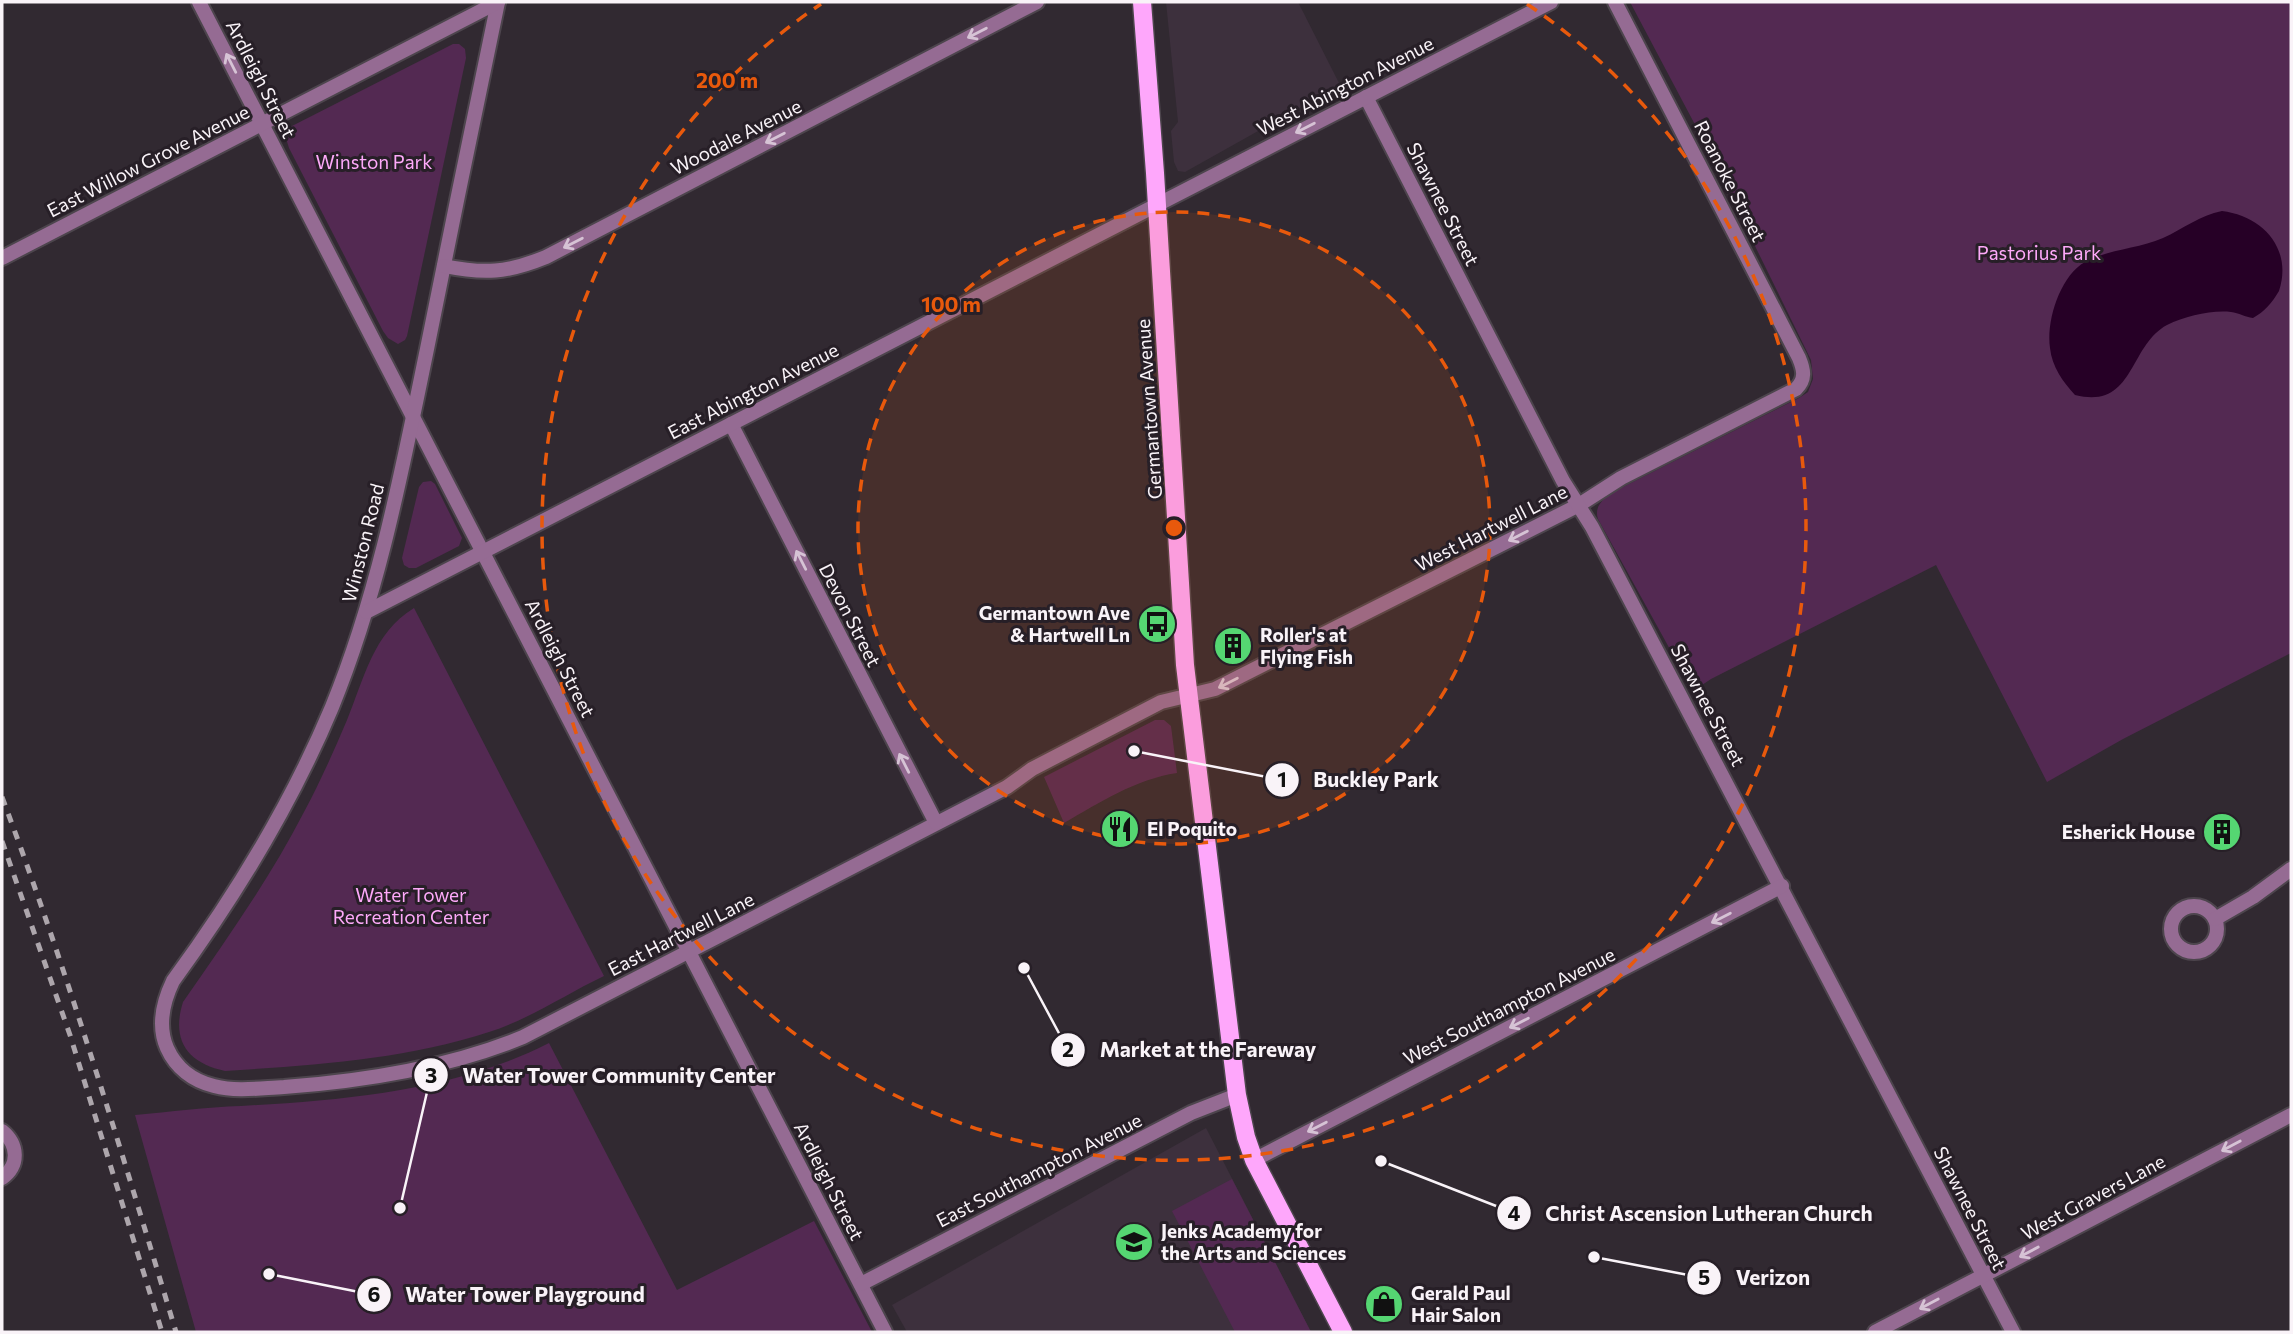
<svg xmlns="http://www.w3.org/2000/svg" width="2293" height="1334" viewBox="0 0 2293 1334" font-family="Commissioner,sans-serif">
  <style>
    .built { fill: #3d303d }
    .green { fill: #532952 }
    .water { fill: #260026 }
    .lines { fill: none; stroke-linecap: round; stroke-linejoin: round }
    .street-casing { stroke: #4d454d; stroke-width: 18 }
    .primary-casing { stroke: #4d454d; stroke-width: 21 }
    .street { stroke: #956b93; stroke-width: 14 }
    .primary { stroke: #fea7fb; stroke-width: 18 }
    .rail { stroke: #ada6ac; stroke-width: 5; stroke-dasharray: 9 9; stroke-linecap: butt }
    .oneway { stroke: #d6c3d5 }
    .ring { fill: none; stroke: #e8590c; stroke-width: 3.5; stroke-dasharray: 12 9 }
    .labels { text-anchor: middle; stroke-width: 6; stroke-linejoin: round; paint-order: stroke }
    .street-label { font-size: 19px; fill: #f9f3f8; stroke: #271f27 }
    .park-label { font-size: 19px; fill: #fea9fa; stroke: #271f27 }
    .poi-label { font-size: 19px; font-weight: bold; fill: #f9f3f8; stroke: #271f27; text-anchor: start }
    .centre { fill: #e8590c; stroke: #271f27; stroke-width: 3.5 }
    .ring-label { font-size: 21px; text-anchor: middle; font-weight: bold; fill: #e8590c; stroke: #271f27; stroke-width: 6; stroke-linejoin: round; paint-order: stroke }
    .leader { fill: none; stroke: #f9f3f8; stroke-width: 2.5 }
    .callout-dot { fill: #f9f3f8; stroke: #271f27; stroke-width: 2.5 }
    .mark-label { font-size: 21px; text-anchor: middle; font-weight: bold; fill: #111 }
    .callout-label { font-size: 21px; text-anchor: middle; font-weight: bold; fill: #f9f3f8; stroke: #271f27; stroke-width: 6; stroke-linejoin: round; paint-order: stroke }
  </style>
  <rect width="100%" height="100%" fill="#312931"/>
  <g class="built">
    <path d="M1166,2H1298L1340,85L1185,172L1178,171L1174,162L1171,131L1178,122Z"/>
    <path d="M1206,1128L1311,1332H907L892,1305Z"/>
  </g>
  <g class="green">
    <path d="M1630,2H2291V653L2123,739L2047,782L1936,565L1711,679L1693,691L1598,519C1593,504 1607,496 1619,489L1799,398L1808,392L1813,379L1811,360L1701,136Z"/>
    <path d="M453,44H459L465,49L466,58L407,336L405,340L398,344L388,338L383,331L289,148L285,135L292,126Z"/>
    <path d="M431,481L435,484L462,538L459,546L416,568H409L404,565L402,558L419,487L423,482Z"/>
    <path d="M414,608L604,976C566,994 530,1019 489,1032C403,1060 315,1065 225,1071C187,1063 171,1040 183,1002C226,940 269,880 304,812C320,782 334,751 347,720C364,679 373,633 414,608Z"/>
    <path d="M1155,720H1164L1171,726L1177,773C1136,779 1099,803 1064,823L1044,777Z"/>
    <path d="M549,1043L677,1290L814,1221L872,1332H196L135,1115C170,1112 206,1107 241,1106C345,1100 455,1091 549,1043Z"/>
    <path d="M1232,1179L1311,1332H1235L1172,1211Z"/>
  </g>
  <path class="water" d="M2222,211C2262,216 2293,248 2279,291C2272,303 2264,312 2253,318C2245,317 2239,313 2231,312C2211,310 2186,316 2167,325C2128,346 2135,410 2075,395C2063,382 2052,367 2050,348C2046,321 2060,276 2085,262C2109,249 2138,249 2163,238C2183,229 2200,215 2222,211Z"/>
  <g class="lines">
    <defs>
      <g id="street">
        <path d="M199,2L885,1332"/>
        <path d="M498,2C474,118 450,233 427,349C402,470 379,592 332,707C291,805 236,895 173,981C163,1002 157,1025 167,1048C176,1068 193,1081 214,1086C237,1092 261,1088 284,1087C364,1081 448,1068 523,1037L1007,787L1032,769L1161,702L1215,689L1579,505L1621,478L1796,389C1806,379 1804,370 1799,358L1615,2"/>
        <path d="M1366,97L1563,481L1592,527L2013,1332"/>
        <path d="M2,258L498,2"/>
        <path d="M444,266C484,274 507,273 546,257L1037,2"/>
        <path d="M731,424L936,823"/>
        <path d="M366,612L1551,2"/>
        <circle cx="2194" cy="929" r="23"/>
        <path d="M2215,919L2253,897L2291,869"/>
        <path d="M2,1131C18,1144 20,1165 2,1178"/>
        <path d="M1254,1160L1782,886"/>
        <path d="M861,1284L1191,1113L1237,1095"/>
        <path d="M1875,1332L2291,1115"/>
      </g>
      <path id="primary" d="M1142,2L1155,173L1185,665L1237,1095L1246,1137L1254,1160L1343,1332"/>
    </defs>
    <use href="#street" class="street-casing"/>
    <use href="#primary" class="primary-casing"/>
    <use href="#street" class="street"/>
    <use href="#primary" class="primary"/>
    <g class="rail">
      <path d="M2,797C68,973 122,1153 176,1332"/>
      <path d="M2,841L70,1035L162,1332"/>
    </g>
  </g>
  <defs><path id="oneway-shaft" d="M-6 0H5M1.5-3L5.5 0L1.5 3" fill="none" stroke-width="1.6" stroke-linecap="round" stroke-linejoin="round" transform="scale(1.75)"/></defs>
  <g class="oneway">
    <use href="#oneway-shaft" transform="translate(977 33) rotate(153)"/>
    <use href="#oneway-shaft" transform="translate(231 63) rotate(-117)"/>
    <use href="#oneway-shaft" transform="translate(1305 128) rotate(153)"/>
    <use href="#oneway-shaft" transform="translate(775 138) rotate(153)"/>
    <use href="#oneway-shaft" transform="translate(573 243) rotate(153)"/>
    <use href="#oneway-shaft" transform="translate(1518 536) rotate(153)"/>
    <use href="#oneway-shaft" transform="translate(801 560) rotate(-117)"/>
    <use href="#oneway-shaft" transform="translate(1228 683) rotate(153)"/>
    <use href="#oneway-shaft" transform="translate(904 763) rotate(-117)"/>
    <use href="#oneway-shaft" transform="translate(1721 918) rotate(153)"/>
    <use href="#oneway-shaft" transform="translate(1519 1023) rotate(153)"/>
    <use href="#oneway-shaft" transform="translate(1317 1127) rotate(153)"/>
    <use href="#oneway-shaft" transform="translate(2231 1146) rotate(152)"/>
    <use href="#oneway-shaft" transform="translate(2029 1252) rotate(152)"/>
    <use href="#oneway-shaft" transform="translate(1929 1304) rotate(152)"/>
  </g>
  <circle cx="1174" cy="528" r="316" fill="#e8590c" fill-opacity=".12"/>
  <g class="ring">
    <circle cx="1174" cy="528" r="316"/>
    <path d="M1527 4A632 632 0 1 1 821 4"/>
  </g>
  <defs>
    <symbol id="bus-disc" viewBox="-11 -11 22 22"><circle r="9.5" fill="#55d672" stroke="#271f27"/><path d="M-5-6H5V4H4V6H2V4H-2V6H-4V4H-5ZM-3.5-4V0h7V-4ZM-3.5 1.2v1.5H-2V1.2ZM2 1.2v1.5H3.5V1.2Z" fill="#111"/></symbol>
    <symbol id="building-disc" viewBox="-11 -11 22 22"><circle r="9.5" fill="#55d672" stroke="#271f27"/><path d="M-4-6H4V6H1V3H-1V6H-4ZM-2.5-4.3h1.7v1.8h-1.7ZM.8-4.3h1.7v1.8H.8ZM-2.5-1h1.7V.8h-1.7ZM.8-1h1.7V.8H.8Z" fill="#111"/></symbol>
    <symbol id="restaurant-disc" viewBox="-11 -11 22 22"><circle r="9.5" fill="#55d672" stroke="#271f27"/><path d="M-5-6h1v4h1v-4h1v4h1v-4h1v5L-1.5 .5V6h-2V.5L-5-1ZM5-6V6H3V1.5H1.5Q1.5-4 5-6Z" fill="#111"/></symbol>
    <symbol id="school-disc" viewBox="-11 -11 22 22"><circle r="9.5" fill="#55d672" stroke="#271f27"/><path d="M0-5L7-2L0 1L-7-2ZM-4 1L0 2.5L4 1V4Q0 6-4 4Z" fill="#111"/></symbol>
    <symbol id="shop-disc" viewBox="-11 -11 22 22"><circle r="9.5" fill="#55d672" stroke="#271f27"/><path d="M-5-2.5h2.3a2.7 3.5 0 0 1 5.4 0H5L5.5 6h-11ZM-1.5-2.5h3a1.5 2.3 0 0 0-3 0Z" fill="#111"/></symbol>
  </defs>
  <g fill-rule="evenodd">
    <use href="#bus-disc" x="1135" y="602" width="44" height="44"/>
    <use href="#building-disc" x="1211" y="624" width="44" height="44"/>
    <use href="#restaurant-disc" x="1098" y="807" width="44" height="44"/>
    <use href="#building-disc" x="2200" y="810" width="44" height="44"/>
    <use href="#school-disc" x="1112" y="1220" width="44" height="44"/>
    <use href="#shop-disc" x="1362" y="1282" width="44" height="44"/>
  </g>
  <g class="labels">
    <g class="street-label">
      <text transform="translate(261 79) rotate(63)" y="7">Ardleigh Street</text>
      <text transform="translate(1345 86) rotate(-27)" y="7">West Abington Avenue</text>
      <text transform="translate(736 137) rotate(-27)" y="7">Woodale Avenue</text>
      <text transform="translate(148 161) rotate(-27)" y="7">East Willow Grove Avenue</text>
      <text transform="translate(1730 181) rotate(63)" y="7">Roanoke Street</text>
      <text transform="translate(1443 204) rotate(63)" y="7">Shawnee Street</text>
      <text transform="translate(753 391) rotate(-27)" y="7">East Abington Avenue</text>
      <text transform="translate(1149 409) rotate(-94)" y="7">Germantown Avenue</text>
      <text transform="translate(1491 528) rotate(-27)" y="7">West Hartwell Lane</text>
      <text transform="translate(363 543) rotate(-76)" y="7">Winston Road</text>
      <text transform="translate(850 615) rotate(63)" y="7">Devon Street</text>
      <text transform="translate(560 658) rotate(63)" y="7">Ardleigh Street</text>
      <text transform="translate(1708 705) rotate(62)" y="7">Shawnee Street</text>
      <text transform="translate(681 934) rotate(-27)" y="7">East Hartwell Lane</text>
      <text transform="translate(1509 1006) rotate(-27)" y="7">West Southampton Avenue</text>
      <text transform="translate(1039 1170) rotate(-27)" y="7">East Southampton Avenue</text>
      <text transform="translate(829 1181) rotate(63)" y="7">Ardleigh Street</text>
      <text transform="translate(2093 1197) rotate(-28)" y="7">West Gravers Lane</text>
      <text transform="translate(1970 1208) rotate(63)" y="7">Shawnee Street</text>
    </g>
    <g class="park-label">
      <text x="374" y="169">Winston Park</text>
      <text x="2039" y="260">Pastorius Park</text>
      <text x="411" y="902">Water Tower<tspan x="411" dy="22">Recreation Center</tspan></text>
    </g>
    <g class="poi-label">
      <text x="1130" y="620" text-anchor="end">Germantown Ave<tspan x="1130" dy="22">&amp; Hartwell Ln</tspan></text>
      <text x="1260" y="642">Roller's at<tspan x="1260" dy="22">Flying Fish</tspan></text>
      <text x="1147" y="836">El Poquito</text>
      <text x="2195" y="839" text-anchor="end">Esherick House</text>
      <text x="1161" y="1238">Jenks Academy for<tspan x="1161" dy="22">the Arts and Sciences</tspan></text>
      <text x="1411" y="1300">Gerald Paul<tspan x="1411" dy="22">Hair Salon</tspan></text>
    </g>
  </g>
  <circle cx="1174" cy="528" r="10" class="centre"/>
  <g class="ring-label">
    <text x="727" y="88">200 m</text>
    <text x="951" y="312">100 m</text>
  </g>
  <path class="leader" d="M1134 751L1282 780M1024 968L1068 1050M400 1208L431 1075M1381 1161L1514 1213M1594 1257L1704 1278M269 1274L374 1295"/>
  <g class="callout-dot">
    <circle cx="1134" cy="751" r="7"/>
    <circle cx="1024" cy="968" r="7"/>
    <circle cx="400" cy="1208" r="7"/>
    <circle cx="1381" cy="1161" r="7"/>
    <circle cx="1594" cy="1257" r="7"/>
    <circle cx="269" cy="1274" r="7"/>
    <circle cx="1282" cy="780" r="18"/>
    <circle cx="1068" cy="1050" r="18"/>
    <circle cx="431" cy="1075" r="18"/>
    <circle cx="1514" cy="1213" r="18"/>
    <circle cx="1704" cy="1278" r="18"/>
    <circle cx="374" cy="1295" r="18"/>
  </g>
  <g class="mark-label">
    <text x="1282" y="787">1</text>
    <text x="1068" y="1057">2</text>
    <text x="431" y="1083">3</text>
    <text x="1514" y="1221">4</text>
    <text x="1704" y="1285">5</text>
    <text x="374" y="1302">6</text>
  </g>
  <g class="callout-label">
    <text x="1376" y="787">Buckley Park</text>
    <text x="1208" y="1057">Market at the Fareway</text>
    <text x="619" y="1083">Water Tower Community Center</text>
    <text x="1709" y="1221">Christ Ascension Lutheran Church</text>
    <text x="1773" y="1285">Verizon</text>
    <text x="525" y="1302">Water Tower Playground</text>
  </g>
  <rect width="2293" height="1334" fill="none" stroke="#f9f3f8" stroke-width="7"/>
</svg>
